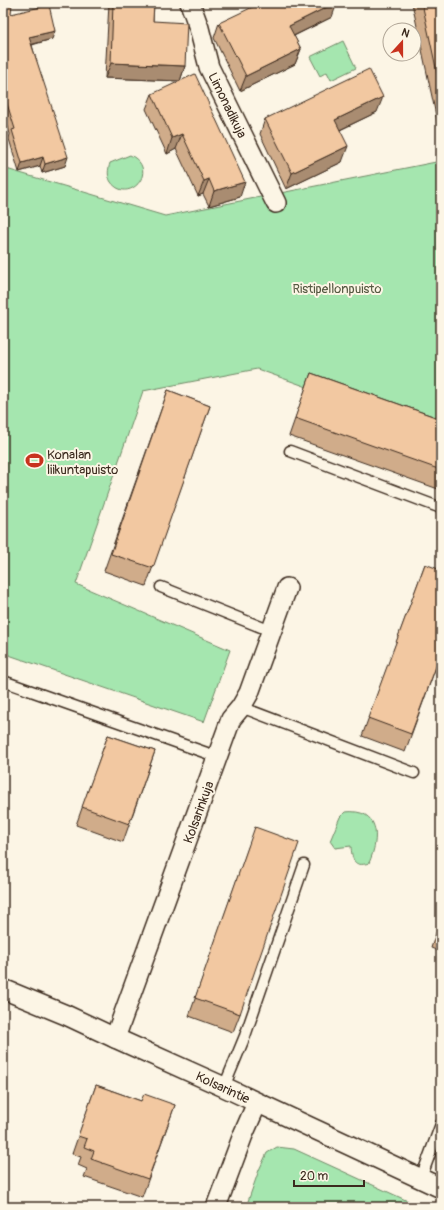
<svg xmlns="http://www.w3.org/2000/svg" width="444" height="1210" viewBox="0 0 444 1210" font-family="Pangolin,sans-serif">
  <style>
    .park { fill: #a5e6af; stroke: #708866 }
    .lines { fill: none; stroke-linecap: round; stroke-linejoin: round }
    .lane-casing { stroke: #3b2a1e; stroke-width: 13 }
    .street-casing { stroke: #3b2a1e; stroke-width: 22 }
    .lane { stroke: #fcf5e5; stroke-width: 10 }
    .street { stroke: #fcf5e5; stroke-width: 19 }
    .wall { fill: #d0ac8a; stroke: #3b2a1e }
    .shaded-wall { fill: #a98c71; stroke: #3b2a1e }
    .building { fill: #f2c8a1; stroke: #3b2a1e }
    .labels { text-anchor: middle; stroke-width: 4; stroke-linejoin: round; paint-order: stroke }
    .street-label { font-size: 13px; fill: #3b2a1e; stroke: #fcf5e5 }
    .park-label { font-size: 13px; fill: #565942; stroke: #fcf5e5 }
    .poi-label { font-size: 13px; fill: #3b2a1e; stroke: #fcf5e5; text-anchor: start }
  </style>
  <rect width="100%" height="100%" fill="#fcf5e5"/>
  <filter id="ink" filterUnits="userSpaceOnUse"><feTurbulence type="fractalNoise" baseFrequency=".025" numOctaves="2"/><feDisplacementMap in="SourceGraphic" scale="8" xChannelSelector="R" yChannelSelector="G"/><feConvolveMatrix kernelMatrix="1 2 1 2 8 2 1 2 1" color-interpolation-filters="sRGB"/></filter>
  <g filter="url(#ink)">
    <g class="park">
      <path d="M343,41L356,68L331,80L327,72L320,76L310,57Z"/>
      <path d="M130,155C161,170 128,206 111,182C107,176 108,170 110,163Z"/>
      <path d="M441,161V435L257,369L143,391L76,584L230,650L204,722L3,653V168L165,216Z"/>
      <path d="M345,812C380,808 380,838 369,863C353,868 352,859 351,846L335,848L330,841L340,817Z"/>
      <path d="M277,1147L294,1149L421,1207H246L259,1170L267,1153Z"/>
    </g>
    <g class="lines">
      <defs>
        <g id="lane">
          <path d="M290,451L441,508"/>
          <path d="M161,587L271,631"/>
          <path d="M3,681L218,757"/>
          <path d="M241,707L414,773"/>
          <path d="M224,1087L245,1036L304,865"/>
          <path d="M421,1178L441,1124"/>
        </g>
        <g id="street">
          <path d="M190,3L199,28L209,67L276,203"/>
          <path d="M3,989L66,1015L115,1038L224,1087L441,1188"/>
          <path d="M115,1038L231,719L241,707L249,693L287,588"/>
          <path d="M216,1207L243,1135L257,1103"/>
        </g>
      </defs>
      <use href="#lane" class="lane-casing"/>
      <use href="#street" class="street-casing"/>
      <use href="#lane" class="lane"/>
      <use href="#street" class="street"/>
    </g>
    <g class="wall">
      <path d="M3,3L11,14L52,39L32,45L65,166L42,173L40,166L19,172L9,139L10,134L3,110Z"/>
      <path d="M109,3H154L153,21L185,66L180,81L105,78Z"/>
      <path d="M412,3H441V139Z"/>
      <path d="M332,17L294,36L301,49L295,64L240,91L214,38L219,23Z"/>
      <path d="M152,94L240,197L209,206L203,194L198,196L176,149L167,154L146,109Z"/>
      <path d="M377,112L340,130L342,162L286,189L260,134L265,119Z"/>
      <path d="M311,373L441,419V490L289,436Z"/>
      <path d="M168,390L210,406L146,586L104,571Z"/>
      <path d="M425,564L441,653L405,752L362,736Z"/>
      <path d="M108,735L155,751L123,842L76,825Z"/>
      <path d="M249,845L240,1014L233,1032L189,1016Z"/>
      <path d="M441,918V952L431,948Z"/>
      <path d="M96,1085L141,1101L175,1105L142,1197L84,1177L87,1169L78,1165L81,1157L72,1154Z"/>
    </g>
    <g class="shaded-wall">
      <path d="M335,3H337L332,17L283,41L289,26Z"/>
      <path d="M55,31L52,39L26,46L29,37Z"/>
      <path d="M301,49L295,64L240,91L246,76Z"/>
      <path d="M111,63L185,66L180,81L105,78Z"/>
      <path d="M383,97L377,112L329,135L335,120Z"/>
      <path d="M182,134L176,149L167,154L172,138Z"/>
      <path d="M348,146L342,162L286,189L292,173Z"/>
      <path d="M43,157L40,166L19,172L22,163Z"/>
      <path d="M68,157L65,166L42,173L45,164Z"/>
      <path d="M209,179L203,194L198,196L204,181Z"/>
      <path d="M245,182L240,197L209,206L214,191Z"/>
    </g>
    <g class="building">
      <path d="M3,3H12L11,14L49,5L55,31L29,37L68,157L45,164L43,157L22,163L12,130L15,129L3,91Z"/>
      <path d="M113,3H154L153,21L187,23L185,66L111,63Z"/>
      <path d="M261,3H335L289,26L301,49L246,76L219,23Z"/>
      <path d="M422,3H441V91Z"/>
      <path d="M369,69L383,97L335,120L348,146L292,173L265,119Z"/>
      <path d="M195,74L245,182L214,191L209,179L204,181L182,134L172,138L152,94Z"/>
      <path d="M311,373L441,419V470L295,418Z"/>
      <path d="M168,390L210,406L153,568L111,554Z"/>
      <path d="M425,564L441,570V653L411,734L368,718Z"/>
      <path d="M108,735L155,751L129,824L82,807Z"/>
      <path d="M255,827L299,843L240,1014L195,998Z"/>
      <path d="M441,919V932L437,930Z"/>
      <path d="M96,1085L141,1101L144,1094L175,1105L148,1179L91,1159L94,1151L84,1147L87,1139L78,1136Z"/>
    </g>
  </g>
  <defs>
    <symbol id="stadium-bare" viewBox="-9 -9 18 18"><path d="M0-5a6.5 5 0 1 0 0 10a6.5 5 0 1 0 0-10ZM-3.5-1.8h7v3.6h-7Z" fill="#c8321e" stroke="#fcf5e5" stroke-width="2.5" paint-order="stroke"/></symbol>
  </defs>
  <g fill-rule="evenodd">
    <use href="#stadium-bare" x="22" y="448" width="25" height="25"/>
  </g>
  <g class="labels">
    <g class="street-label">
      <text transform="translate(228 105) rotate(64)" y="5">Limonadikuja</text>
      <text transform="translate(198 812) rotate(-70)" y="5">Kolsarinkuja</text>
      <text transform="translate(223 1087) rotate(25)" y="5">Kolsarintie</text>
    </g>
    <g class="park-label">
      <text x="337" y="293">Ristipellonpuisto</text>
    </g>
    <g class="poi-label">
      <text x="47" y="459">Konalan<tspan x="47" dy="15">liikuntapuisto</tspan></text>
    </g>
  </g>
  <rect width="444" height="1210" fill="none" stroke="#fcf5e5" stroke-width="16"/>
  <rect x="8" y="8" width="428" height="1194" fill="none" stroke="#3b2a1e" stroke-width="1.5" filter="url(#ink)"/>
  <g transform="translate(402 42) rotate(21)"><circle r="19" fill="#fcf5e5" stroke="#afa495"/>
  <path d="M0-3L7 15L0 10L-7 15Z" fill="#c8321e"/>
  <text y="-6" font-size="11" font-weight="bold" text-anchor="middle" fill="#3b2a1e">N</text>
  </g>
  <path d="M294 1180v6h70v-6" fill="none" stroke="#3b2a1e" stroke-width="2"/>
  <text x="300" y="1180" font-size="12" fill="#3b2a1e" stroke="#fcf5e5" stroke-width="3" paint-order="stroke">20 m</text>
</svg>
